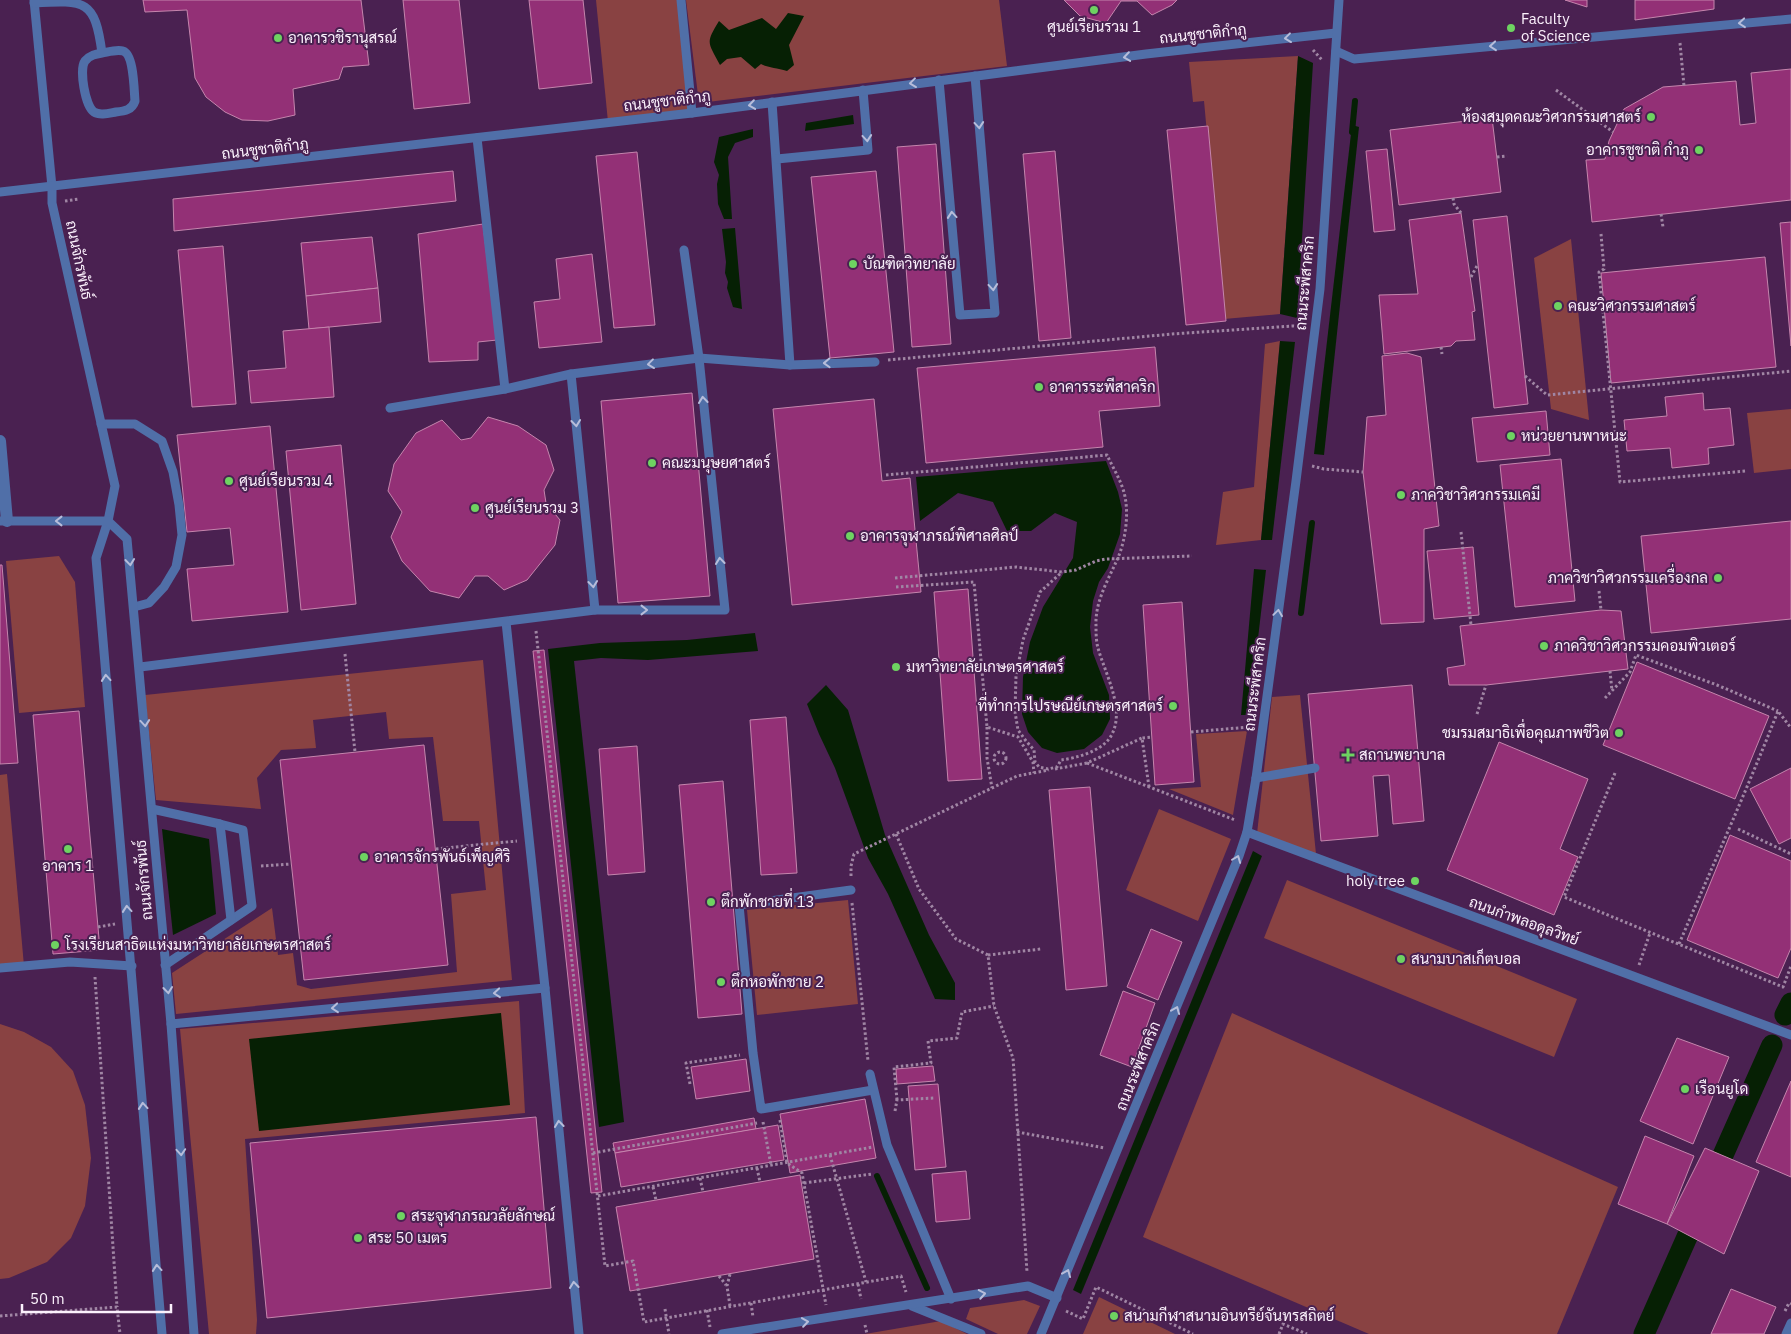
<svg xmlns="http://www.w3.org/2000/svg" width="1791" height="1334" viewBox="0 0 1791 1334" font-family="'IBM Plex Sans',Sarabun,sans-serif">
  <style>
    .green { fill: #894242 }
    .water { fill: #062004 }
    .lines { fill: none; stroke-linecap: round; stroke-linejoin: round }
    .stream { stroke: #062004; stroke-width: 6 }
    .canal { stroke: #062004; stroke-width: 21 }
    .building { fill: #933076; stroke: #c585ad }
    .path { stroke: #a086a4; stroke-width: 3; stroke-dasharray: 2.5 2.5; stroke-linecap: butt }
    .lane { stroke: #506fa8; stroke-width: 9 }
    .street { stroke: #506fa8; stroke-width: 12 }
    .oneway { stroke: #b7bdda }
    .poi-dot { fill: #6ed361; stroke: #4a2151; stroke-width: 2 }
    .labels { text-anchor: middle; stroke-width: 4; stroke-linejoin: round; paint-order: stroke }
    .poi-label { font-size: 15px; fill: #fbf1fc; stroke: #4a2151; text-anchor: start }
    .street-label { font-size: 15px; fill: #fbf1fc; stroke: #4a2151 }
  </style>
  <rect width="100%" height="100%" fill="#4a2151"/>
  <g class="green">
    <path d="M596,0H681L692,113L608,122Z"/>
    <path d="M686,0H999L1007,66L699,103Z"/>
    <path d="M1298,56L1280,314L1224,319L1204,101L1193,102L1189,62Z"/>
    <path d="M1571,239L1589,420L1551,409L1534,258Z"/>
    <path d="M1280,341L1261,540L1216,545L1223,492L1254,487L1265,344Z"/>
    <path d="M1791,409V469L1754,473L1747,413Z"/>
    <path d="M59,556L75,582L85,707L19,713L6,561Z"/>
    <path d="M483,660L512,980L176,1014L172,973L272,908L278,955L293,953L297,985L311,989L457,972L451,894L486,890L479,821H443L433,737L389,739L386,712L313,720L316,748L281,750L257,778L261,809L156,800L145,695Z"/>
    <path d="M1300,695L1316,854L1257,834L1272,697Z"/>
    <path d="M1247,731L1233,815L1169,789L1201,787L1196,734Z"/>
    <path d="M7,774L24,966L0,968V775Z"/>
    <path d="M1159,809L1231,839L1198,921L1126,890Z"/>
    <path d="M1287,880L1577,999L1554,1057L1264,938Z"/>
    <path d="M848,900L858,1004L757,1015L747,910Z"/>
    <path d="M519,1001L525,1113L245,1139L257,1320L256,1334H209L180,1029Z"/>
    <path d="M1232,1013L1618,1187L1557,1334H1369L1143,1237Z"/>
    <path d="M0,1024L24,1032L51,1047L73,1071L85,1105L91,1158L85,1206L71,1238L47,1262L9,1278L0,1279Z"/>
    <path d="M1099,1297L1175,1334H1083Z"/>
    <path d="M1024,1300L1040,1306L1027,1334H998L966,1319L970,1308Z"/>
    <path d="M941,1321L967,1334H865Z"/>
  </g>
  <g class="water">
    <path d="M788,13L804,16L789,45L794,65L787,71C777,68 769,68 761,64L755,69L741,57L727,59L720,65C708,42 705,44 719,21L729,30L762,18L776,29Z"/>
    <path d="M1298,56L1313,63L1297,318L1280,314Z"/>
    <path d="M853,115L854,124L805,131L806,123Z"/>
    <path d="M1352,125L1359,127L1324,455L1314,454Z"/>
    <path d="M753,129V137L735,143L728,157L732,219H724L718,204L717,184L719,175L714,162L719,137Z"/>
    <path d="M735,228L742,309L733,307L727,288L728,282L725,273L726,262L722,229Z"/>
    <path d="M1280,341L1295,342L1272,540H1261Z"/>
    <path d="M1106,461L1118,492L1122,509L1120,534L1108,568L1099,582L1093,601L1090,627L1093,653L1109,695L1110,719L1102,735L1084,749L1057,753L1042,748L1028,732L1022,714L1023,677L1030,642L1043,607L1073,558L1077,522L1055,513L1031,531H1007L993,502L958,493L920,521L916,477Z"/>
    <path d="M1254,569L1266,570L1249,715H1241Z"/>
    <path d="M755,633L758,651L648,660L601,658L574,661L624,1122L599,1127L548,649L600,643L687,640Z"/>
    <path d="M826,685L848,710L885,835L929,935L955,983V1000L935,999L888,894L868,858L835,768L819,734L807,704Z"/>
    <path d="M162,829L209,839L216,914L173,935Z"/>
    <path d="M1253,851L1262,856L1081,1294L1073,1290Z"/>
    <path d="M501,1013L510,1105L259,1131L249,1039Z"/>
  </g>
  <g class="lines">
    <g class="stream">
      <path d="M1352,132L1355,101"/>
      <path d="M1301,613L1312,523"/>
      <path d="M877,1176L927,1288"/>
    </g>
    <g class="canal">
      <path d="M1785,1015L1791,1003"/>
      <path d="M1711,1182L1772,1045"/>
      <path d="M1644,1334L1699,1210"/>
    </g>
  </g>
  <g class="building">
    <path d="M143,0H361L369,65L343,67L339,79L293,89L295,115L268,121L242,120L225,112L206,97L195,78L187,10L145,12Z"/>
    <path d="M403,0H459L470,103L414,109Z"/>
    <path d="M529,0H583L592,83L539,89Z"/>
    <path d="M1064,0H1177L1172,5L1152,15L1137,1H1121L1106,23L1080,16Z"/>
    <path d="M1565,0H1587V7Z"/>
    <path d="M1635,0H1714V9L1635,20Z"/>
    <path d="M1791,69V200L1592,222L1586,160L1605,159L1609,141L1624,109L1663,87L1736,81L1740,125L1756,123L1751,73Z"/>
    <path d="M1492,118L1501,192L1399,205L1390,130Z"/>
    <path d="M1208,126L1226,321L1186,325L1167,130Z"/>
    <path d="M936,144L951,344L912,347L897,147Z"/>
    <path d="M1387,149L1395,230L1374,232L1366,151Z"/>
    <path d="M1055,151L1071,338L1039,341L1023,154Z"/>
    <path d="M637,152L655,325L614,328L596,156Z"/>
    <path d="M453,171L456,201L174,231L173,199Z"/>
    <path d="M876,171L894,352L830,358L811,177Z"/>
    <path d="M1461,213L1475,311L1472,312L1475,340L1456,341L1451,346L1384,354L1379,295L1418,294L1409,220Z"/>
    <path d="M1507,216L1528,404L1494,408L1473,220Z"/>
    <path d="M1791,222V346L1780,223Z"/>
    <path d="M483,224L497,340L478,342V360L429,362L418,234Z"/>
    <path d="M372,237L378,288L306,296L301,243Z"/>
    <path d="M223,246L236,404L192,407L178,250Z"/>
    <path d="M592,254L602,342L539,348L534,302L560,299L556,259Z"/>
    <path d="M1765,257L1776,367L1611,383L1601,273Z"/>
    <path d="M378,288L381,322L309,329L306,296Z"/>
    <path d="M329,327L334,397L251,403L248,371L286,368L283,331Z"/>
    <path d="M1155,347L1160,406L1099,411L1103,447L926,463L917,368Z"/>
    <path d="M1407,353L1421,357L1439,526L1424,529V622L1381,624L1363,472L1367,417L1386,415L1382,356Z"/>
    <path d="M692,393L710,596L618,603L601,401Z"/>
    <path d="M1703,393L1704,410L1730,408L1734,445L1708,448L1709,464L1672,468L1670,448L1627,451L1624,420L1667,416L1665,397Z"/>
    <path d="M874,399L882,481L910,478L921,592L792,605L773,409Z"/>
    <path d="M1546,411L1550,455L1477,462L1472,418Z"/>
    <path d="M488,417L518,426L546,445L554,470L544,490L546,503L560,520L555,545L527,580L504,590L488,576H475L459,598L430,591L402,561L391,537L402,512L388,491L394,464L416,433L442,420L461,440L471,438Z"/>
    <path d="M270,426L288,612L192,621L187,569L234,565L230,528L187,532L177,435Z"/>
    <path d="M341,445L356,604L301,610L286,451Z"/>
    <path d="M1561,459L1575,601L1515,607L1500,465Z"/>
    <path d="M1791,521V619L1651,633L1641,536Z"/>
    <path d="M1473,547L1479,615L1434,619L1427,551Z"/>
    <path d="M0,565H2L18,763L0,764Z"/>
    <path d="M968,589L982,779L948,781L934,592Z"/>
    <path d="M1182,602L1194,782L1155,785L1143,605Z"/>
    <path d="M1601,610L1621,611L1628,669L1486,685H1449L1447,668L1465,665L1460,626Z"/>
    <path d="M544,650L602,1192L591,1193L533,651Z"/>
    <path d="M1637,662L1769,716L1735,799L1603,745Z"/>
    <path d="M1412,685L1424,821L1393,824L1389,775L1373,776L1378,836L1321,841L1308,694Z"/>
    <path d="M79,711L100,950L53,954L33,715Z"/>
    <path d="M786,717L797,873L761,875L750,720Z"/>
    <path d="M1499,742L1588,779L1560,849L1578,857L1554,915L1447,870Z"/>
    <path d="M424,745L448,965L304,980L280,760Z"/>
    <path d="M637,746L645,872L608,875L599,749Z"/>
    <path d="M1791,768V838L1779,844L1750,789Z"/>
    <path d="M723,781L742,1014L698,1018L679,785Z"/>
    <path d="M1090,787L1107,986L1066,990L1049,790Z"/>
    <path d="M1730,835L1791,861V948L1778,978L1687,940Z"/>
    <path d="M1151,929L1182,942L1158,1000L1127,987Z"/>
    <path d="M1123,991L1155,1003L1132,1067L1100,1055Z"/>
    <path d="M1677,1038L1729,1057L1693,1144L1640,1121Z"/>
    <path d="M746,1059L750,1091L696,1099L691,1067Z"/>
    <path d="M933,1066L935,1081L897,1084L896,1069Z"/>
    <path d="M1791,1081V1177L1756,1162Z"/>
    <path d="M938,1084L946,1167L915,1170L908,1086Z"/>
    <path d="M865,1099L876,1158L790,1173L780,1114Z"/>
    <path d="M536,1117L551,1288L267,1318L250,1143Z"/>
    <path d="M754,1118L756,1129L615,1153L613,1143Z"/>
    <path d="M778,1125L784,1160L621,1187L615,1153Z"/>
    <path d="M1645,1136L1694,1156L1667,1224L1618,1204Z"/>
    <path d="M1705,1148L1759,1171L1724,1254L1667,1224Z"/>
    <path d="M966,1171L970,1219L936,1222L932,1174Z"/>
    <path d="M800,1175L814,1259L630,1291L616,1207Z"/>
    <path d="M1731,1289L1776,1307L1764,1334H1711Z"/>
  </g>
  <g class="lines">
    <g class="path">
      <path d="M1680,43L1684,86"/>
      <path d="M1313,50L1322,60"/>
      <path d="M1556,90L1613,132"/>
      <path d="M1497,157L1507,156"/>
      <path d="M1453,198L1454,204L1461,213"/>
      <path d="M65,201L79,199"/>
      <path d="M1661,214L1663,227"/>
      <path d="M1601,234L1604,269L1599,272L1620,482L1746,471"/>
      <path d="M1471,277L1478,264"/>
      <path d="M1441,347L1442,354"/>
      <path d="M888,360L1172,334L1293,326L1303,327"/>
      <path d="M1525,376L1547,395L1791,371"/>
      <path d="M1312,466L1324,469L1363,472"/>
      <path d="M886,475L1107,455C1112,466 1119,477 1123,489C1130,510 1126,540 1117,560C1108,580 1095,602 1096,625C1096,632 1096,641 1098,648C1105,674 1128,713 1109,739C1099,752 1076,758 1061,760L1057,767L1048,769L1039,767L1035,762L1034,750L1026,741L1018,730L1015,712L1016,676L1023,640L1040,592L1062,572"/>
      <path d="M1461,532L1471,625"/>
      <path d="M895,578L1016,567L1062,572L1076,570L1096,561L1106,559L1192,556"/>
      <path d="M896,587L974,582L987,727L1018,737L1033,762L1034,773"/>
      <path d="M1599,591L1601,610"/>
      <path d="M536,631L605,1266L633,1261L644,1322L901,1276L906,1292"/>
      <path d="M345,654L355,752"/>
      <path d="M1610,671L1612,691"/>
      <path d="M1605,698L1630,672L1636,655L1717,685L1778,711"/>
      <path d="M1477,714L1486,685"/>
      <path d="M987,727V758L992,788"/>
      <path d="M1191,732L1249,727"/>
      <circle cx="1000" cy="758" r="6"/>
      <path d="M1087,763L1235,820"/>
      <path d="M1055,769L1087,763L1142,738"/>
      <path d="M1615,773L1564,897L1783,987L1791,966"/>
      <path d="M1149,787L1142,738L1152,737"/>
      <path d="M1738,829L1791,854"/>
      <path d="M896,834L919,889L956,939L988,955L994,1006L1013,1058L1027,1272"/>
      <path d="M436,849L517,841"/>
      <path d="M261,866L291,864"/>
      <path d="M851,876V866L854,854L1017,776L1049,770"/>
      <path d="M852,903L868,1061"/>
      <path d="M98,927L115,924"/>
      <path d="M1679,944C1712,867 1747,790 1778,711L1791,728"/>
      <path d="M988,955L1041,949"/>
      <path d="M1639,965L1650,933"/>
      <path d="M95,977L117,1307"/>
      <path d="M690,1084L686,1063L740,1055"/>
      <path d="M897,1100L894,1067L931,1063L928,1041L957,1038L962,1012L994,1006"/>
      <path d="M895,1111L897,1100L934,1098"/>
      <path d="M780,1120L787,1163L802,1173L826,1305"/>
      <path d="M763,1122L771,1165"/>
      <path d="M1017,1132L1105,1148"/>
      <path d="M593,1153L757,1123"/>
      <path d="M830,1155L866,1282"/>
      <path d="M757,1168L760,1182"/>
      <path d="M700,1178L703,1192"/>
      <path d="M804,1183L872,1174"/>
      <path d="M653,1187L656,1200"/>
      <path d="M598,1196L873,1147"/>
      <path d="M719,1276L726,1285"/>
      <path d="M858,1284L861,1299"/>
      <path d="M751,1303L753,1317"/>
      <path d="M730,1306L727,1286L730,1274"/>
      <path d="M665,1309L669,1334"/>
      <path d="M707,1310L710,1327"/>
      <path d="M1066,1311L1083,1319L1096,1287L1193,1334"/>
      <path d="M1785,1311L1789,1303L1791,1304"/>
      <path d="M0,1316L117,1307L120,1334"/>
      <path d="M865,1325L867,1334"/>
      <path d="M1279,1334L1283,1324L1307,1334"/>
    </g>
    <g class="lane">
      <path d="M34,0L52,187V203L115,486L108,521L96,558L162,1334"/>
      <path d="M681,0L692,113"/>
      <path d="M34,3C86,0 95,0 102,53C96,54 90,55 85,61C79,69 85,106 94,112C100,116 110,113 116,112C125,111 132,110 135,101C134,91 134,54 123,51C117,49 108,52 102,53"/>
      <path d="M1336,51L1354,59L1791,19"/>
      <path d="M939,80L960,315L995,313L975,76"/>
      <path d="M772,102L790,365"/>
      <path d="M477,138L505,389"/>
      <path d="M777,159L868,150L863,90"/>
      <path d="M0,192L692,113L1146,54L1336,33"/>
      <path d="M571,374L595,610"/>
      <path d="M390,408L505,389L571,374L699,358L790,365L875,362"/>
      <path d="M101,424H135L162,441L173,472L179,505L182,535L176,567L164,587L149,603L134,607"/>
      <path d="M0,521H108L127,539L171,1024L194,1334"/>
      <path d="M506,622L545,988L579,1334"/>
      <path d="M140,667L595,610H725L699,358L684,250"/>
      <path d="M1256,778L1315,768"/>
      <path d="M152,809L220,824L243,830L252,906L165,965"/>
      <path d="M220,824L231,920"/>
      <path d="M1247,832L1791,1035"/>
      <path d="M851,890L739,905L753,1053L761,1109L873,1090"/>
      <path d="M0,968L70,962L132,966"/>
      <path d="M171,1024L545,988"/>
      <path d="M870,1074L887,1145L951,1299"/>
      <path d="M912,1306L981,1334"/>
      <path d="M722,1334L1028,1286L1057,1298"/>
      <path d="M1041,1334L1239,856L1247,832L1256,778L1296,481L1320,289L1339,0"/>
      <path d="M1786,1334L1791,1323"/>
    </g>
    <path class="street" d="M0,441L7,521"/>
  </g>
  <defs><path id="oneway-chevron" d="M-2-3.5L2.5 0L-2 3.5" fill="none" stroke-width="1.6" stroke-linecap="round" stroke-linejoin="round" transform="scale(1.25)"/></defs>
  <g class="oneway">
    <use href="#oneway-chevron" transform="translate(1742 23) rotate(175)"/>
    <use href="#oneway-chevron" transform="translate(1288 38) rotate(173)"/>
    <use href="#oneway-chevron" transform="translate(1493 46) rotate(175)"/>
    <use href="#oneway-chevron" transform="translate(1127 57) rotate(172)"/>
    <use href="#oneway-chevron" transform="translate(913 83) rotate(173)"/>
    <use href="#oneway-chevron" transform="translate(752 105) rotate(172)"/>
    <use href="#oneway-chevron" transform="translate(979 125) rotate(85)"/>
    <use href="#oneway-chevron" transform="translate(867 138) rotate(85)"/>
    <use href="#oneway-chevron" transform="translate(952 215) rotate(-95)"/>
    <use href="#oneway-chevron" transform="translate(993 287) rotate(85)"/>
    <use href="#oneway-chevron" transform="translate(827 363) rotate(178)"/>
    <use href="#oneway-chevron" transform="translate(651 364) rotate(173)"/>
    <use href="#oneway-chevron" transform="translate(703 400) rotate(-96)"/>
    <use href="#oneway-chevron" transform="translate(576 423) rotate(84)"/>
    <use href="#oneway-chevron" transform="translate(59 521) rotate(-180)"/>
    <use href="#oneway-chevron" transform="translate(720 561) rotate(-96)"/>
    <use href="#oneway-chevron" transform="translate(130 562) rotate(84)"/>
    <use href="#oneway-chevron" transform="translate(593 584) rotate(84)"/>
    <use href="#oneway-chevron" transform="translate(644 610)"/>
    <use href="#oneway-chevron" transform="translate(1278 613) rotate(-82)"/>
    <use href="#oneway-chevron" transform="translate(106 678) rotate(-95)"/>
    <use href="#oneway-chevron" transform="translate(145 723) rotate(85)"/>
    <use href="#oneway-chevron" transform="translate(1237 859) rotate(-69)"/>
    <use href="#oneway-chevron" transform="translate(127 909) rotate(-95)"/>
    <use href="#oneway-chevron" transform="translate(168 990) rotate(84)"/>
    <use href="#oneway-chevron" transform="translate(497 993) rotate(175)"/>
    <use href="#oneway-chevron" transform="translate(335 1008) rotate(175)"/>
    <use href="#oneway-chevron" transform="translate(1176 1010) rotate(-68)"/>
    <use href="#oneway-chevron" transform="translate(143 1106) rotate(-95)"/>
    <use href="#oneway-chevron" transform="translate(559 1124) rotate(-96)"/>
    <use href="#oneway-chevron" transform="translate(181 1152) rotate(86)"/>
    <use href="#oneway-chevron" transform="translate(157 1268) rotate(-95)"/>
    <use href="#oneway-chevron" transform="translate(1067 1273) rotate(-67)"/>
    <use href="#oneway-chevron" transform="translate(574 1285) rotate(-96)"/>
    <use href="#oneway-chevron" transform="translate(982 1294) rotate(-10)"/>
    <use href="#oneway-chevron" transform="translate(805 1322) rotate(-8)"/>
  </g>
  <g class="poi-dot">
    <circle cx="1094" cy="10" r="5"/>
    <circle cx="1511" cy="28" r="5"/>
    <circle cx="278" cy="38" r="5"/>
    <circle cx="1651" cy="117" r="5"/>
    <circle cx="1699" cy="150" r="5"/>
    <circle cx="853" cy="264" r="5"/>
    <circle cx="1558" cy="306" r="5"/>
    <circle cx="1039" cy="387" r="5"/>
    <circle cx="1511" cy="436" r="5"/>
    <circle cx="652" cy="463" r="5"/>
    <circle cx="229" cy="481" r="5"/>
    <circle cx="1401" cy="495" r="5"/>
    <circle cx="475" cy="508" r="5"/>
    <circle cx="850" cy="536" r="5"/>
    <circle cx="1718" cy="578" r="5"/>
    <circle cx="1544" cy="646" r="5"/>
    <circle cx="896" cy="667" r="5"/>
    <circle cx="1173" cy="706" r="5"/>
    <circle cx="1619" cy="733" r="5"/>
    <path d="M1345.5 747.5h5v5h5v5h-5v5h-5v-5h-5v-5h5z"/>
    <circle cx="68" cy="849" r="5"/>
    <circle cx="364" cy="857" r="5"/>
    <circle cx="1415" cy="881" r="5"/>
    <circle cx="711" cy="902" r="5"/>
    <circle cx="55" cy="945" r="5"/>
    <circle cx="1401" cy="959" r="5"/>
    <circle cx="721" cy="982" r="5"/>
    <circle cx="1685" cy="1089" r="5"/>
    <circle cx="401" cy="1216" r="5"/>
    <circle cx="358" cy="1238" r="5"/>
    <circle cx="1114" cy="1316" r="5"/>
  </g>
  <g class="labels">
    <g class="poi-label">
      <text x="1521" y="24">Faculty<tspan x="1521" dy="17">of Science</tspan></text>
      <text x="1094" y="32" text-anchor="middle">ศูนย์เรียนรวม 1</text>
      <text x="288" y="43">อาคารวชิรานุสรณ์</text>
      <text x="1641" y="122" text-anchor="end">ห้องสมุดคณะวิศวกรรมศาสตร์</text>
      <text x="1689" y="155" text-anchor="end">อาคารชูชาติ กำภู</text>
      <text x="863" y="269">บัณฑิตวิทยาลัย</text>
      <text x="1568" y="311">คณะวิศวกรรมศาสตร์</text>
      <text x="1049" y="392">อาคารระพีสาคริก</text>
      <text x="1521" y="441">หน่วยยานพาหนะ</text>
      <text x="662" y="468">คณะมนุษยศาสตร์</text>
      <text x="239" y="486">ศูนย์เรียนรวม 4</text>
      <text x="1411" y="500">ภาควิชาวิศวกรรมเคมี</text>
      <text x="485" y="513">ศูนย์เรียนรวม 3</text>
      <text x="860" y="541">อาคารจุฬาภรณ์พิศาลศิลป์</text>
      <text x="1708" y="583" text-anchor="end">ภาควิชาวิศวกรรมเครื่องกล</text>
      <text x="1554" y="651">ภาควิชาวิศวกรรมคอมพิวเตอร์</text>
      <text x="906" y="672">มหาวิทยาลัยเกษตรศาสตร์</text>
      <text x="1163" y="711" text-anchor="end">ที่ทำการไปรษณีย์เกษตรศาสตร์</text>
      <text x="1609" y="738" text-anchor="end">ชมรมสมาธิเพื่อคุณภาพชีวิต</text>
      <text x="1359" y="760">สถานพยาบาล</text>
      <text x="374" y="862">อาคารจักรพันธ์เพ็ญศิริ</text>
      <text x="68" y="871" text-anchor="middle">อาคาร 1</text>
      <text x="1405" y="886" text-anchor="end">holy tree</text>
      <text x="721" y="907">ตึกพักชายที่ 13</text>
      <text x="65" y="950">โรงเรียนสาธิตแห่งมหาวิทยาลัยเกษตรศาสตร์</text>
      <text x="1411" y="964">สนามบาสเก็ตบอล</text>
      <text x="731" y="987">ตึกหอพักชาย 2</text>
      <text x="1695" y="1094">เรือนยูโด</text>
      <text x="411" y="1221">สระจุฬาภรณวลัยลักษณ์</text>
      <text x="368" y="1243">สระ 50 เมตร</text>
      <text x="1124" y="1321">สนามกีฬาสนามอินทรีย์จันทรสถิตย์</text>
    </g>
    <g class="street-label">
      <text transform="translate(1203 34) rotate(-6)" y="5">ถนนชูชาติกำภู</text>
      <text transform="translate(667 101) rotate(-7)" y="5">ถนนชูชาติกำภู</text>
      <text transform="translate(265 149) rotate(-7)" y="5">ถนนชูชาติกำภู</text>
      <text transform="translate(79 260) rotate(78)" y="5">ถนนจักรพันธ์</text>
      <text transform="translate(1305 283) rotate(-85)" y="5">ถนนระพีสาคริก</text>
      <text transform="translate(1255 684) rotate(-83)" y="5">ถนนระพีสาคริก</text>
      <text transform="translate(144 880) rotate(-95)" y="5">ถนนจักรพันธ์</text>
      <text transform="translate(1524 921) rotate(20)" y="5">ถนนกำพลอดุลวิทย์</text>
      <text transform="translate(1138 1066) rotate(-68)" y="5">ถนนระพีสาคริก</text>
    </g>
  </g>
  <path d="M22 1304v8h149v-8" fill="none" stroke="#fbf1fc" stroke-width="2.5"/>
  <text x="30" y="1304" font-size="15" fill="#fbf1fc" stroke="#4a2151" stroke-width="4" paint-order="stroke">50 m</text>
</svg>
